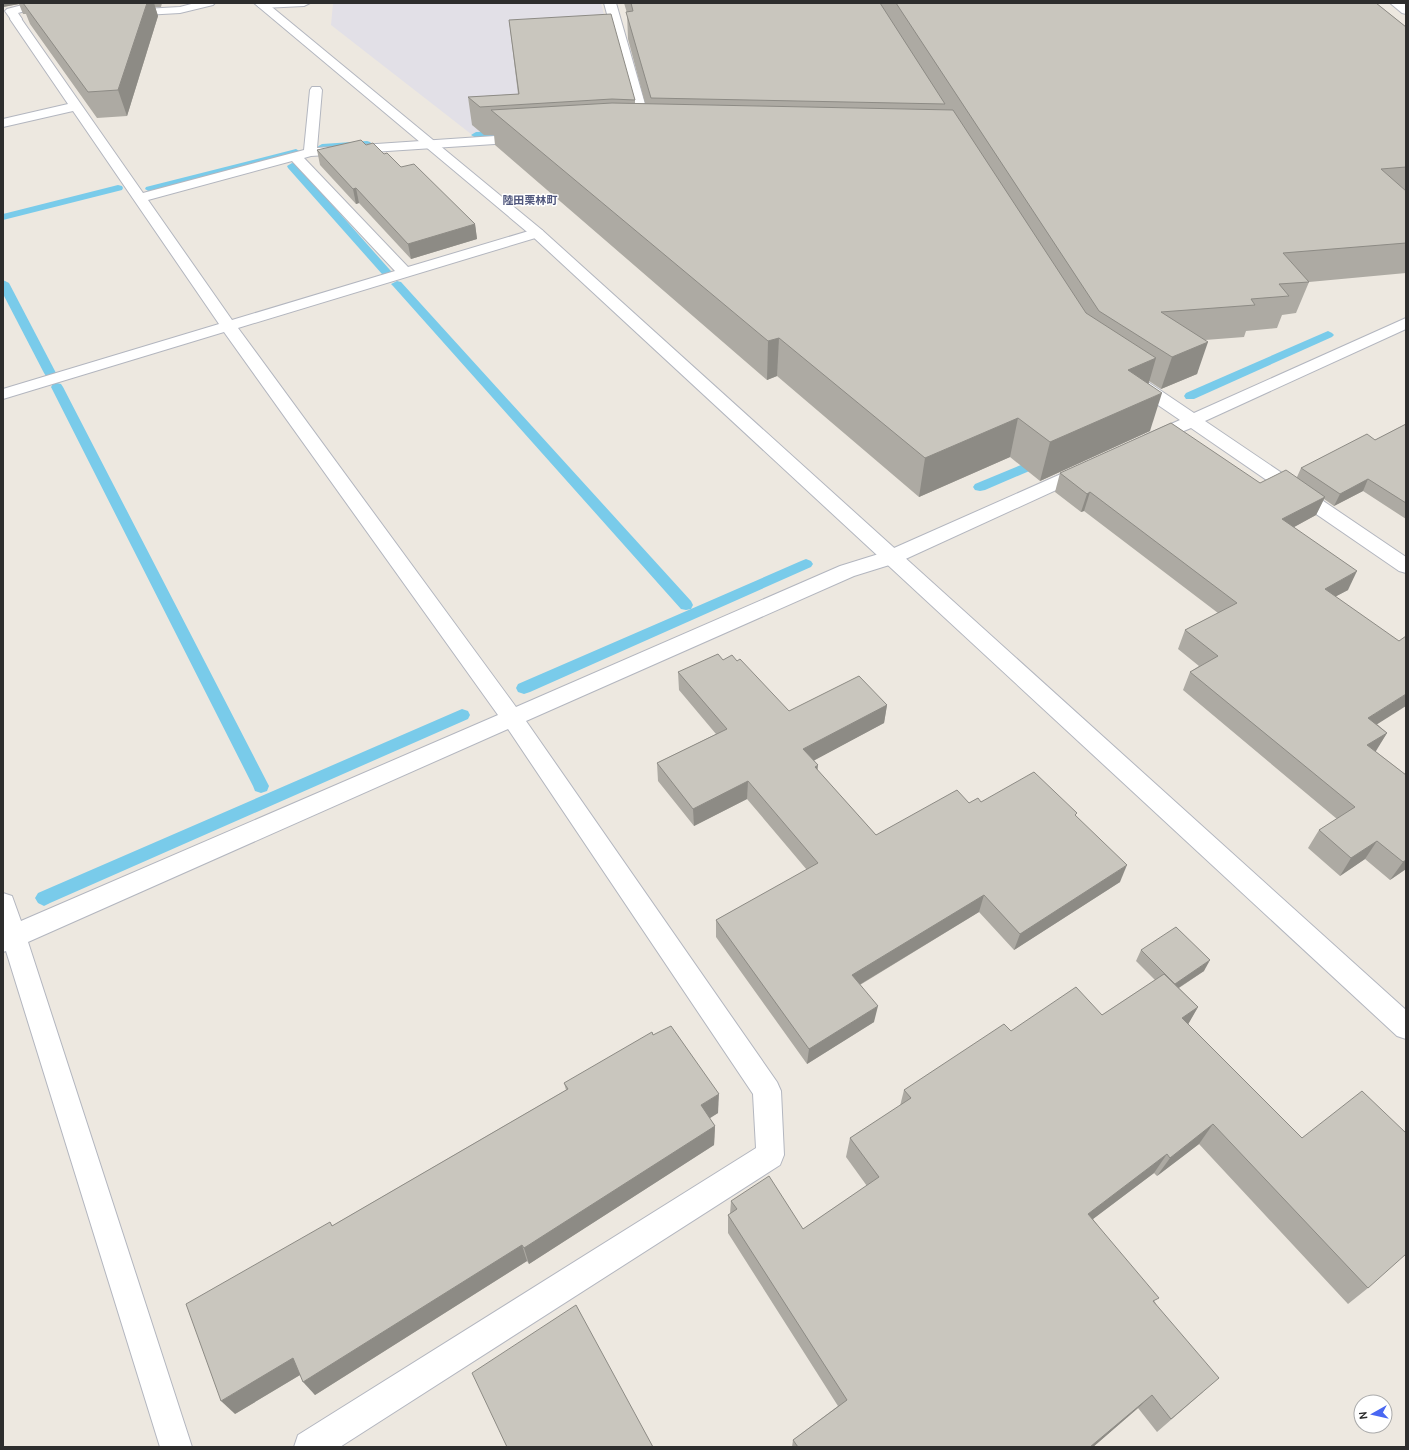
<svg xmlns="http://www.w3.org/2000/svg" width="1409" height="1450" font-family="Cabin,'Noto Sans JP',sans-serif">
  <rect width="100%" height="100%" fill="#ede8e0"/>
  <!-- industrial -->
  <path fill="#e2e0e7" d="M348,3H601L633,126L471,134L331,25L333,4Z"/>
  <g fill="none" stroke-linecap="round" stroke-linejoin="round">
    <!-- stream -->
    <g fill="#79cbea" fill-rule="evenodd">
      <path d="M505,131L510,134L508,136L476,138L471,135L476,132Z"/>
      <path d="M367,141L370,142L372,144L370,146L322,150L317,147L322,144Z"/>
      <path d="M296,149L301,152L299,154L150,192L145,189L146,187Z"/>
      <path d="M292,163L296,164L390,270L392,272L390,274H382L288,168L287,166Z"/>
      <path d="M118,185L122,186L123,188L122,190L3,220V214Z"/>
      <path d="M3,280L9,283L56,373L54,376H46L44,373L3,294Z"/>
      <path d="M397,281L401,282L691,601L693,605L691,609L801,561L806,559L811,561L813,564L811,567L530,692L524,694L518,692L516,688L518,684L691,609L686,610L681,609L393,286L391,284Z"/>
      <path d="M1328,331L1332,333L1334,335L1332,337L1194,399H1186L1184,396L1186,393Z"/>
      <path d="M57,383L61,384L63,387L269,786L267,791L261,793L255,791L253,786L51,387L53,384Z"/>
      <path d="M1043,456L1048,457L1050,460L1048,463L985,490L980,491L975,490L973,487L975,484Z"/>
      <path d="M462,709L468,711L470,715L468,719L50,903L44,906L38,903L35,898L38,893Z"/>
    </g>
    <!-- lane casing -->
    <g stroke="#b3b6bf" stroke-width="2">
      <path id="lane" d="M30,3H49L47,5L18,13L22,19L20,21H12L5,11L7,9Z"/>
    </g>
    <!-- street casing -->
    <g stroke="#b3b6bf" stroke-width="2">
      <g id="street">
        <path d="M195,3H215L213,5L180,13L126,16L122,15L120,13L122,11L126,10L180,7Z"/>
        <path d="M259,3H310L304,6L263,8L259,7L257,5Z"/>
        <path d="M604,3H616L653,132L651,135H641L639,132Z"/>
        <path d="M1390,3H1403L1406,5V14L1402,13Z"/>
        <path d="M16,16L20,17L143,193L304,150L310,90L312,87H320L322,90L317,148L524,134L529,135L531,138L529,141L524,142L311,156L304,158L408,267L532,230L537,229L542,230L544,233L542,236L238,328L516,707L840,566L885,552L1079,466L1085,464L1091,466L1094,470L1091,474L899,562L854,576L526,721L777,1082L781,1091L784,1155L780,1165L340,1447H294L298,1435L756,1148L753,1094L508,729L28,942L192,1447H160L6,951L3,952V893L12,896L21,921L498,715L224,332L3,399V389L219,324L73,111L3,127V119L68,104L10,19L12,17ZM292,161L395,271L232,320L148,200Z"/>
        <path d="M1406,318V329L1205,421L1406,557V573L1399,571L1191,428L1150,445L1144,444L1141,440L1144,436L1180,420L1130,386L1128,382L1130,378L1136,377L1142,378L1194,413Z"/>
      </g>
    </g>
    <!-- secondary casing -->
    <g stroke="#b3b6bf" stroke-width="2">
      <path id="secondary" d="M254,3H267L542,230L1406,1010V1039L1397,1036L532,236Z"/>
    </g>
    <!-- lane -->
    <use href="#lane" fill="#fff" fill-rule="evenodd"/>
    <!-- street -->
    <use href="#street" fill="#fff" fill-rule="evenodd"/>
    <!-- secondary -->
    <use href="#secondary" fill="#fff" fill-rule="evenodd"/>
  </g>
  <!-- wall -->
  <g fill="#adaaa3">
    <path d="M3,3H162L161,7H155L158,16L127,116L97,118L30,24L26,14H23L19,4L3,7Z"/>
    <path d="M624,3H1376L1406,27V273L1309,282L1296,313L1282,315L1277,328L1246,331L1244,337L1205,340L1197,374L1161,389L1149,381L1148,384L1150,431L1040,481L1010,457L919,497L777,376L767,380L495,145L494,135H484L472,125L468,97L518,94L509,20L635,100V103H645L628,39L627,13Z"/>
    <path d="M366,145L384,154L401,167L475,224L477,239L411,259L359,203L356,204L320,165L317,150Z"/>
    <path d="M1406,424V519L1363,491L1334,506L1324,499L1316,515L1294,527L1348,590L1336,596L1377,724L1387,733L1375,751L1406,775V869L1390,880L1365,859L1340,876L1308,848L1319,830L1337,819L1183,690L1190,672L1199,666L1178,649L1185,630L1218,613L1084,511L1081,512L1055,492L1060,473L1260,483L1297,477L1301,468L1375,440Z"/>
    <path d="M723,660L737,661L789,711L887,705L884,723L814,760L818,771L876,835L969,803L981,802L1076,816L1120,882L1014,950L979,912L860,985L874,1022L807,1064L716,937V920L807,870L747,799L694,826L658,781L657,763L716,734L679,690L678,672Z"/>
    <path d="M1141,950L1204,971L1179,988L1198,1007L1188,1024L1368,1288L1348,1304L1199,1144L1157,1176L1154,1173L1093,1219L1155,1302L1203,1392L1157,1432L1138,1408L1093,1447H792L793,1440L838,1406L728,1233V1215L730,1214L731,1201L803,1229L867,1186L846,1157L850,1138L900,1106L904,1090L1011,1031L1102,1015L1155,980L1136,961Z"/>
    <path d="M564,1083L718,1113L709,1118L715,1126L714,1145L529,1264L527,1261L315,1395L300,1375L235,1414L330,1222L332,1226L566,1090Z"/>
  </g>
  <!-- shaded-wall -->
  <g fill="#8d8b85">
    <path d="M3,3H19V4L3,7Z"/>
    <path d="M147,3H154L158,16L127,116L118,90Z"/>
    <path d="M356,188L359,203L356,204L353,189Z"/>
    <path d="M475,224L477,239L411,259L408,244Z"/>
    <path d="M779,338L777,376L767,380L768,341Z"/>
    <path d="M1208,342L1197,374L1161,389L1172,357Z"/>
    <path d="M1156,358L1145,396L1128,370Z"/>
    <path d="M1162,393L1150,431L1040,481L1050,442Z"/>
    <path d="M1018,418L1010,457L919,497L925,458Z"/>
    <path d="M1368,479L1363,491L1334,506L1340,494Z"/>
    <path d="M1090,492L1084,511L1081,512L1087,494Z"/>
    <path d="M1325,497L1316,515L1274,538L1282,519Z"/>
    <path d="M1357,571L1348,590L1316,607L1325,589Z"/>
    <path d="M1406,694V706L1357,737L1368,718Z"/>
    <path d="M887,705L884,723L802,767L803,749Z"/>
    <path d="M1387,733L1376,751L1356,763L1367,745Z"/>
    <path d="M818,765L816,783L815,767Z"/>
    <path d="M748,781L747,799L694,826L693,809Z"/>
    <path d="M1377,841L1365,859L1340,876L1351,858Z"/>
    <path d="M1406,860V869L1390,880L1403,862Z"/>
    <path d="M1127,865L1120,882L1014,950L1020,934Z"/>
    <path d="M984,895L979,912L849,991L852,975Z"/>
    <path d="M1210,960L1204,971L1169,994L1175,984Z"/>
    <path d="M878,1006L874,1022L807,1064L809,1049Z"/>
    <path d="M1198,1007L1186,1028L1182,1018Z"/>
    <path d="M719,1094L718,1113L701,1124V1105Z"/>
    <path d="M1213,1124L1199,1144L1157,1176L1170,1158Z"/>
    <path d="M715,1126L714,1145L529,1264L524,1248Z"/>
    <path d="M1167,1154L1154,1173L1077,1231L1088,1214Z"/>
    <path d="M522,1245L527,1261L315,1395L303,1382Z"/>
    <path d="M293,1358L305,1372L235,1414L221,1401Z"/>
    <path d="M1152,1395L1138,1408L1093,1447H1090Z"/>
  </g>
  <!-- building -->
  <g fill="#c9c6be" stroke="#8d8b85">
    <path d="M23,3H147L118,90L88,92Z"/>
    <path d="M631,3H880L945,104L651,98L626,12L633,11Z"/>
    <path d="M896,3H1376L1406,27V167L1381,169L1406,191V243L1283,253L1309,282L1279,284L1289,296L1251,299L1255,305L1161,312L1208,342L1172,357L1099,311Z"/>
    <path d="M611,14L635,100L612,99L480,107L468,97L519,94L509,20Z"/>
    <path d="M612,103L953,110L1086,313L1156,358L1128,370L1162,393L1050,442L1018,418L925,458L779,338L768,341L491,110Z"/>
    <path d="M361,140L366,145L373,143L384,154L387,153L401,167L414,164L475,224L408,244L356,188L353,189L317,150Z"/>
    <path d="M1171,423L1260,483L1286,470L1325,497L1282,519L1357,571L1325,589L1399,641L1406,636V694L1368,718L1387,733L1367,745L1406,775V860L1403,862L1377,841L1351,858L1319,830L1355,807L1190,672L1218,656L1185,630L1237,603L1090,492L1087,494L1060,473Z"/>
    <path d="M1406,424V503L1368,479L1340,494L1301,468L1367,434L1375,440Z"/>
    <path d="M718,654L723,660L732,655L737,661L740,659L789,711L859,676L887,705L803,749L818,765L815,767L876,835L957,790L969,803L978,798L981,802L1034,772L1077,813L1075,815L1127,865L1020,934L984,895L852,975L878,1006L809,1049L716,920L818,863L748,781L693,809L657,763L727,729L678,672Z"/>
    <path d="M1176,927L1210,960L1175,984L1141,950Z"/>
    <path d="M1164,974L1198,1007L1182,1018L1302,1138L1362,1091L1406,1133V1254L1368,1288L1213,1124L1170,1158L1167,1154L1088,1214L1159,1298L1153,1301L1219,1378L1171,1419L1152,1395L1090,1447H798L793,1440L847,1400L728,1215L737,1209L731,1201L769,1176L803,1229L879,1177L850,1138L911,1098L904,1090L1004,1024L1011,1031L1076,987L1102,1015Z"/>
    <path d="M671,1026L719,1094L701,1105L715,1126L524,1248L522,1245L303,1382L293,1358L221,1401L186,1304L330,1222L332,1226L568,1089L564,1083L652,1032L653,1035Z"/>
    <path d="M576,1305L653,1447H507L472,1373Z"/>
  </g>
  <g text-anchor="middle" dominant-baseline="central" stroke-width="3" stroke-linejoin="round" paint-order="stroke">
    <!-- far-quarter labels -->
    <g font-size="11" font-weight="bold" fill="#4f567c" stroke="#fff">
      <text x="530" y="200">陸田栗林町</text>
    </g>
  </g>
  <!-- border -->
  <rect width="1409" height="1450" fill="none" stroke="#2d2d2d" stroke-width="8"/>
  <!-- north arrow -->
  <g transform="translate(1373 1414) rotate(262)"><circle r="19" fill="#ffffff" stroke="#ababab"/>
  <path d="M0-3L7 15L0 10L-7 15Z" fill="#4967f2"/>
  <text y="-6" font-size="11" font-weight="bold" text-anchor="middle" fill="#2d2d2d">N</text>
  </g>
</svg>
